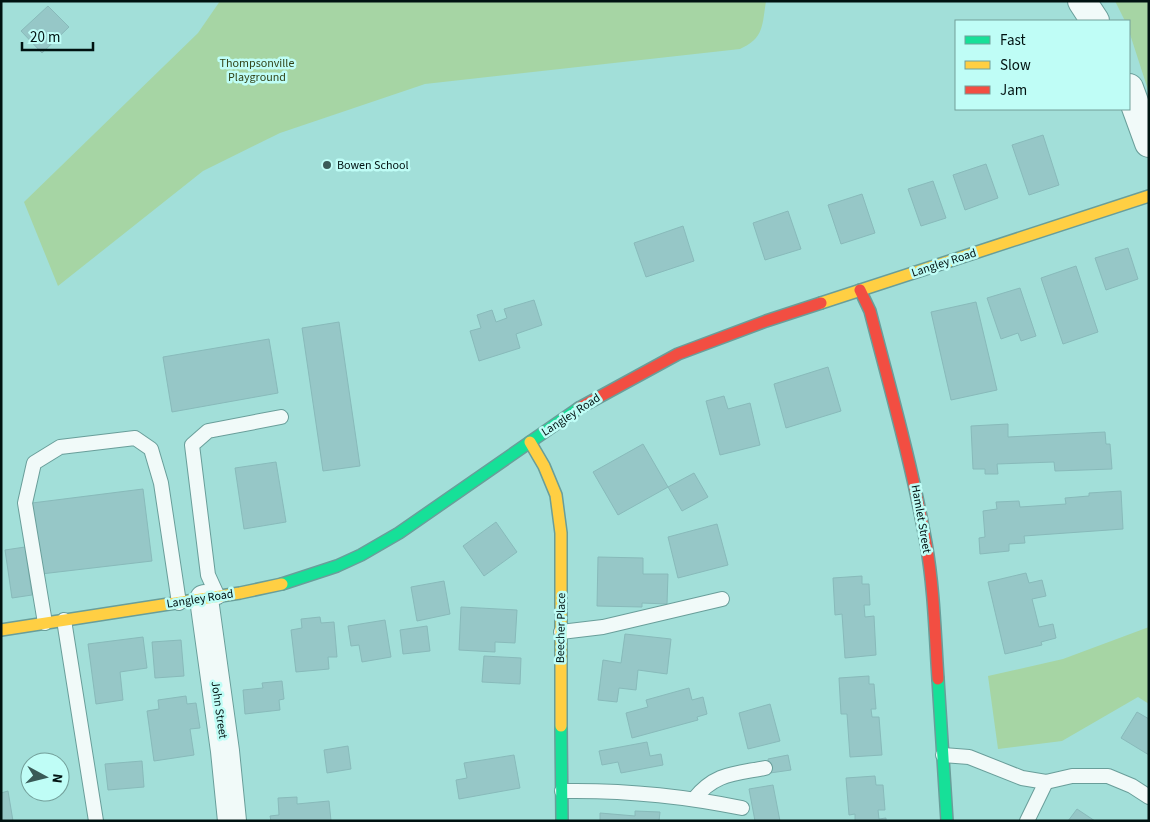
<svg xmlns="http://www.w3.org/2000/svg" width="1150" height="822" font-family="'Source Sans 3',sans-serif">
  <rect width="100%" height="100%" fill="#a2dfd9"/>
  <!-- green -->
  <g fill="#a6d5a4">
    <path d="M220,1H766C762,26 764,38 740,49L425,84L280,133L203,171L58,286L24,202L198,33Z"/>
    <path d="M1115,1H1149V93L1129,31V21H1125Z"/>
    <path d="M1149,627V704L1138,697L1062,741L998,749L988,676L1063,659Z"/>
  </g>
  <!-- building -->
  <g fill="#96c7c7" stroke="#88baba">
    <path d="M48,6L69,27L42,53L21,31Z"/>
    <path d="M1043,135L1059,185L1029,195L1012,145Z"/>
    <path d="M986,164L998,198L965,210L953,175Z"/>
    <path d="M933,181L946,218L921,226L908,189Z"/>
    <path d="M862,194L875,233L841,244L828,205Z"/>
    <path d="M788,211L801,249L765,260L753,223Z"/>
    <path d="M683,226L694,261L646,277L634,243Z"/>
    <path d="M1128,248L1138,279L1106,290L1095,258Z"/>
    <path d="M1076,266L1098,332L1063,344L1041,278Z"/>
    <path d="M1020,288L1036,336L1021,341L1018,333L1001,339L987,298Z"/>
    <path d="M534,300L542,325L516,334L520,348L479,361L470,331L481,328L477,315L492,310L496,322L507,318L504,309Z"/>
    <path d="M976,302L997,390L951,400L931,312Z"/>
    <path d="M339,322L360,466L323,471L302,328Z"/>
    <path d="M269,339L278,393L172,412L163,357Z"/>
    <path d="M828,367L841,411L786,428L774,384Z"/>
    <path d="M724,396L728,409L750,403L760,445L720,455L706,401Z"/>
    <path d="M1008,424V437L1105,432L1106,444H1110L1112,469L1055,471L1054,462L997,464L998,474H985V469H973L971,426Z"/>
    <path d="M643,444L668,487L618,515L593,472Z"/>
    <path d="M276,462L286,522L244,529L235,468Z"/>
    <path d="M694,473L708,497L682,511L668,487Z"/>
    <path d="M143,489L152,561L41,574L32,503Z"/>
    <path d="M1121,491L1123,529L1024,536L1025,543L1009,544V551L980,554L979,538L985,537L983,511L997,509L996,502L1019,501L1020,507L1066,504L1065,498L1089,496V493Z"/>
    <path d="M496,522L517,552L484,576L463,546Z"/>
    <path d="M717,524L728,565L678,578L668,537Z"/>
    <path d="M25,547L32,595L12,598L5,550Z"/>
    <path d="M598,557L643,558V574H668L667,604L642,603V607L597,606Z"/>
    <path d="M1026,573L1029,583L1042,580L1046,596L1032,599L1039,627L1053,624L1056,638L1041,642L1042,645L1005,654L988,582Z"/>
    <path d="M862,576V584H869L870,605H864L865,617L874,616L876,655L845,658L842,614L835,615L833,578Z"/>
    <path d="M444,581L450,614L417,621L411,587Z"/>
    <path d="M461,607L517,610L515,643L495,642V652L459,650Z"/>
    <path d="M320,617L321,623L334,622L337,657H328L329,669L296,672L291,630L302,628L301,619Z"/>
    <path d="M385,620L391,657L362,662L359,645L351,646L348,626Z"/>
    <path d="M427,626L430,651L403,654L400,630Z"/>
    <path d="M625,634L671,639L667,674L638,670L636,690L619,688L617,702L598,700L603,660L621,663Z"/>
    <path d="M143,637L147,668L120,672L123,700L96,704L88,644Z"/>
    <path d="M181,640L184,676L155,678L152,642Z"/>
    <path d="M484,656L521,658L520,684L482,682Z"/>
    <path d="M869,676V684H874L876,709H871L872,717H879L882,755L850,757L847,714H841L839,678Z"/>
    <path d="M282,681L284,699L279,700L280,710L245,714L243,690L263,688L262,683Z"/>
    <path d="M689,688L692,700L703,697L707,714L697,717L698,720L632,738L626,713L648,707L646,700Z"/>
    <path d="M186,696L187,704L196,703L200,728L190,729L194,755L154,761L147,711L159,709L158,700Z"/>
    <path d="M770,704L780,741L748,749L739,713Z"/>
    <path d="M1137,712L1149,719V755L1121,738Z"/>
    <path d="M647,742L650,756L661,754L663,765L621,773L618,762L602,765L599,751Z"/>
    <path d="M348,746L351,769L327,773L324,750Z"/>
    <path d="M514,755L520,788L459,799L456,780L467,778L464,763Z"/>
    <path d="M788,755L791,770L770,773L768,759Z"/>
    <path d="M142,761L144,787L108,790L105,764Z"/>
    <path d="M875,776L876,785H883L885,810H878L879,819L886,818V821H855V814L849,815L846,778Z"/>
    <path d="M773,785L780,821H755L749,789Z"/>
    <path d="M8,791L13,821H1V793Z"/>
    <path d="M297,797V804L329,801L331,821H271L270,816L279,815L278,798Z"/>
    <path d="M1077,809L1095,821H1068Z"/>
    <path d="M635,811L660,812L659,821H600V813L635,816Z"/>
  </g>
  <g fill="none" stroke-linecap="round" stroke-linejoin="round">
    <!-- lane casing -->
    <g stroke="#699e9a" stroke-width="16">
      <g id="lane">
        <path d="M218,597L208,575L192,445L208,431L281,417"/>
        <path d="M64,620L96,821"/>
        <path d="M45,623L25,503L34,463L60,447L135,438L151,449L161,483L179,603"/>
        <path d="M561,632L603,627L722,599"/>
        <path d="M943,755L969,757L1022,778L1046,782L1072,776H1108L1132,786L1149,797"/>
        <path d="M562,791C621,790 684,796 742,808"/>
        <path d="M694,799C715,773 734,774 765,768"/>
        <path d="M1027,821L1046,782"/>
      </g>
    </g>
    <!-- street casing -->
    <g stroke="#699e9a" stroke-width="30">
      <g id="street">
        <path d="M1082,1L1095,21"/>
        <path d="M1129,88L1149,143"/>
        <path d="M204,599L225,751L232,821"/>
      </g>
    </g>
    <!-- fast casing -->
    <g stroke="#699e9a" stroke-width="14">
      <g id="fast">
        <path d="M282,584L337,566L361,555L399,533L579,408"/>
        <path d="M938,679L947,821"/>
        <path d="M561,726L562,821"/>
      </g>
    </g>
    <!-- slow casing -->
    <g stroke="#699e9a" stroke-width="14">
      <g id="slow">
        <path d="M821,303L1149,196"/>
        <path d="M530,442L544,466L556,495L561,533V726"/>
        <path d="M1,630L240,593L282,584"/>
      </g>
    </g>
    <!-- jam casing -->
    <g stroke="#699e9a" stroke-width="14">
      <g id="jam">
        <path d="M860,290L870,311C890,388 912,465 926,543C934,588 935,634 938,679"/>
        <path d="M579,408L678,354L766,321L821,303"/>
      </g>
    </g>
    <!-- lane -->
    <use href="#lane" stroke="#f1faf9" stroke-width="14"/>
    <!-- street -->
    <use href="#street" stroke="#f1faf9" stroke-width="28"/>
    <!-- fast -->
    <use href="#fast" stroke="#16e098" stroke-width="11"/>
    <!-- slow -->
    <use href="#slow" stroke="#ffcf43" stroke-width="11"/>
    <!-- jam -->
    <use href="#jam" stroke="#f24e42" stroke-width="11"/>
  </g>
  <!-- markers -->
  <circle fill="#395a57" stroke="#bffdf6" stroke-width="2" cx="327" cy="165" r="5"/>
  <g text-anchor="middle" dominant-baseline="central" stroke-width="5" stroke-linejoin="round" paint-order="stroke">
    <!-- park labels -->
    <g font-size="12" fill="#314318" stroke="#bffdf6">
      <text x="257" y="63">Thompsonville<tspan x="257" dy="14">Playground</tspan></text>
    </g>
    <!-- poi labels -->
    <g font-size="12" fill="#001211" stroke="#bffdf6" text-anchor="start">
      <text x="337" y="165">Bowen School</text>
    </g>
    <!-- street labels -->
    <g font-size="12" fill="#001211" stroke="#bffdf6">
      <text transform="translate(944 263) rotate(-18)">Langley Road</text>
      <text transform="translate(571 415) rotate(-33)">Langley Road</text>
      <text transform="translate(921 519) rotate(80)">Hamlet Street</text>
      <text transform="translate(200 599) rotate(-9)">Langley Road</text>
      <text transform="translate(561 628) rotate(-89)">Beecher Place</text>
      <text transform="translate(219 710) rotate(82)">John Street</text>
    </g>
  </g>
  <!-- border -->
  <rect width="1150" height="822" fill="none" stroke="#001211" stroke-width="5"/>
  <!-- legend -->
  <rect x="955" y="20" width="175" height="90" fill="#bffdf6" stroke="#739f9a"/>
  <rect x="965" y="36" width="25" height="8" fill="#16e098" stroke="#739f9a"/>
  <text x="1000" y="45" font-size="15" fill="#001211">Fast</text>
  <rect x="965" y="61" width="25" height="8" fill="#ffcf43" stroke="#739f9a"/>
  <text x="1000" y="70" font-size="15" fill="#001211">Slow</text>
  <rect x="965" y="86" width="25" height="8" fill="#f24e42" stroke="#739f9a"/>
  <text x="1000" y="95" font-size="15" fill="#001211">Jam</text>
  <!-- north arrow -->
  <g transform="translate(45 777) rotate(97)"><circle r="24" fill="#bffdf6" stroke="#739f9a"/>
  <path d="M0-4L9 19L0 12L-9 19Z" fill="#395a57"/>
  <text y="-8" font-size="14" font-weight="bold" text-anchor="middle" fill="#001211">N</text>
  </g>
  <!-- scale -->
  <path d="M22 42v8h71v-8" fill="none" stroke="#001211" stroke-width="2.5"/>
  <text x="30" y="42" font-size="15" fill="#001211" stroke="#bffdf6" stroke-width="4" paint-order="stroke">20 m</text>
</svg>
